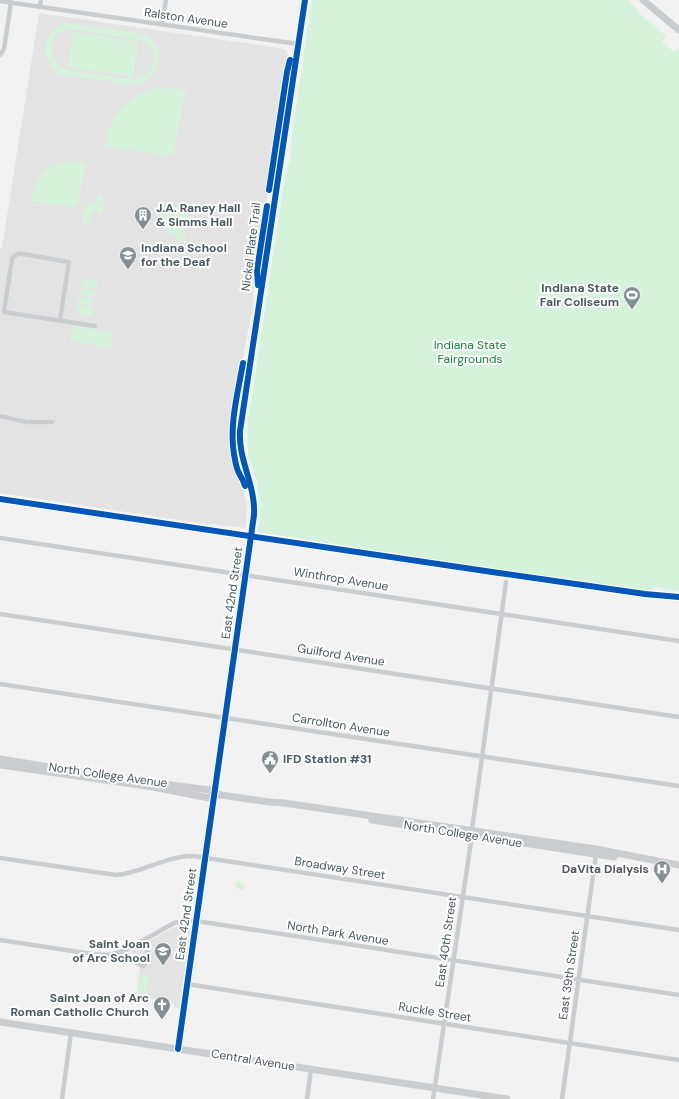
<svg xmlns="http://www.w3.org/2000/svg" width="679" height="1099" font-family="'DM Sans',sans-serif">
  <rect width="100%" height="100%" fill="#f2f2f2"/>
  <!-- education -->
  <g fill="#e4e3e4">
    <path d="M39,13L285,49L288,55L253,292V305L236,393L230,436L247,505L246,528L214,524L213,525L0,493V248H2Z"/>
    <path d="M187,924L191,925L179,1008L174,1007V1005L172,1004V1001H169L168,998L166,997L152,999L136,996L141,962L132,953V950L171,929L180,925Z"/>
  </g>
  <!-- green -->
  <g fill="#d5f2db" fill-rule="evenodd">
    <path d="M312,0H628L633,5L640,14L666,36L662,42L674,52L679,49V591L655,587L648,593L258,532L260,515L259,498L257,482L248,454L247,429L285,176L291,156L292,133Z"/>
    <path d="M65,24H74L139,33C149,37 157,43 159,54C161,67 152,81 139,84C129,86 118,83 108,81C91,79 74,76 57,74V71C39,58 43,31 65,24ZM70,29L141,40C149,44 154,51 154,60C153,69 147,76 139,78C128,81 82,72 67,70C45,62 46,33 70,29Z"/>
    <path d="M73,32L138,42L133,77L68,67Z"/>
    <path d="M168,87L185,90L174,152L169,156L104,146L113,119L123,106L141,94L153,89Z"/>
    <path d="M71,161L86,163L77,205L74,207L31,201C36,177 46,165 71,161Z"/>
    <path d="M97,197H102L103,201V212L98,213L93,211L91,213L90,222L85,225L82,221L83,212L86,210L85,205L94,206Z"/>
    <path d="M159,206L169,211C177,203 187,207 190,217L187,226L183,228L186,242C179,241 178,238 173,234C171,232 168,231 165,229C158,223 156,215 159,206Z"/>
    <path d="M82,279L97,281L96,288L81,286Z"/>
    <path d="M81,288L96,290L95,297L80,295Z"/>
    <path d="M79,297L94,299L93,306L78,304Z"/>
    <path d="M78,306L93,308L92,316L77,313Z"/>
    <path d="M73,326L113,332L110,348L71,341Z"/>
    <path d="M238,881L244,884L245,888L243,890L236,888L235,885Z"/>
    <path d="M139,974L149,975L146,994L137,993Z"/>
  </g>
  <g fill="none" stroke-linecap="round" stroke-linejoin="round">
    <!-- minor -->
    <g stroke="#c9cdce" stroke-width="4.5">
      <path d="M0,1L298,44"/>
      <path d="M40,7L41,0"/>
      <path d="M162,24L166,0"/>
      <path d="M0,55L4,49L11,2"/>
      <path d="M60,320L69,262L23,254C18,253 14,255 12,259L4,312L95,326"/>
      <path d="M0,416L26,422H52"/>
      <path d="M0,538L679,641"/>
      <path d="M0,614L679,717"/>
      <path d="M0,684L679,786"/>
      <path d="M472,830L506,582"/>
      <path d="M0,858L116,875C142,873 165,856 193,856L679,930"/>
      <path d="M0,940L92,954L110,955L128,949L174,923L190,920L679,995"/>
      <path d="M118,953L143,966L144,965C147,957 149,946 147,938"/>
      <path d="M187,984L679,1060"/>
      <path d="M178,1049L214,794"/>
      <path d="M62,1099L71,1033"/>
      <path d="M307,1099L311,1069"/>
      <path d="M433,1099L472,835"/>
      <path d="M562,1099L596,854"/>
    </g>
    <!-- tertiary -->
    <path stroke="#c9cdce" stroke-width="6" d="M214,794L254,511C254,483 238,459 240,431L305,0"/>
    <!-- secondary -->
    <g stroke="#cacdd0" stroke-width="7">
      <path d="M0,759L81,772"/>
      <path d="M0,765L153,787L209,798L214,794L269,802L284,803L596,849L679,865"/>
      <path d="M147,782L210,790L214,794"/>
      <path d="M372,820L614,857"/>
      <path d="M0,1022L507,1099"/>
    </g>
    <!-- primary -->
    <path stroke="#c7cccd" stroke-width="7" d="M643,0L679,30"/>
    <!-- cycleway casing -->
    <g stroke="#fff" stroke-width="8">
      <g id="cycleway">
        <path d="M269,190L287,72L290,60"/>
        <path d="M258,285L257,270L267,206"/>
        <path d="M243,363C238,392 229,425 234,454C235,460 236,469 240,475C242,479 244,481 245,486"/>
        <path d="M0,499L499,573L645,594L679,597"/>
        <path d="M178,1049L254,515C256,486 238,460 240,431L305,0"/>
      </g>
    </g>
    <!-- cycleway -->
    <use href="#cycleway" stroke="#0057b8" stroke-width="6"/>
  </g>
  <!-- icons -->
  <defs>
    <g id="building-pin" transform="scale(0.9)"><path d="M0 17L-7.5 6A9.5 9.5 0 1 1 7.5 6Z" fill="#848f93" stroke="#fff"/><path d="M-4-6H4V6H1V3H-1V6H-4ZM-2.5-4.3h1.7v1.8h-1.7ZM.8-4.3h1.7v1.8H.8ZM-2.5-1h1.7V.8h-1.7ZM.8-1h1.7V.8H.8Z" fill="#fff"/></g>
    <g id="school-pin" transform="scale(0.9)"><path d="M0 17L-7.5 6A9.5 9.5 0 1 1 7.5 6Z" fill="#848f93" stroke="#fff"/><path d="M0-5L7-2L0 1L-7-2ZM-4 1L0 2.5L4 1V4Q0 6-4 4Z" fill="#fff"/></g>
    <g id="stadium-pin" transform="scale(0.9)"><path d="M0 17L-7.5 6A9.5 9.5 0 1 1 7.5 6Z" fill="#848f93" stroke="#fff"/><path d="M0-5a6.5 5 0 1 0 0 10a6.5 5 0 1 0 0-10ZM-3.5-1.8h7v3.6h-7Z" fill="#fff"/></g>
    <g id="civic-pin" transform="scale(0.9)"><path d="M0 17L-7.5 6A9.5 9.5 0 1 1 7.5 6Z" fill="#848f93" stroke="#fff"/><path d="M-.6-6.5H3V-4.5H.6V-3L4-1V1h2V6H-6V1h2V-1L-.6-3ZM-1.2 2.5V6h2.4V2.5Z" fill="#fff"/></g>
    <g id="hospital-pin" transform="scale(0.9)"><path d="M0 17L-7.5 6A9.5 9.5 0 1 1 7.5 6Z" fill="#848f93" stroke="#fff"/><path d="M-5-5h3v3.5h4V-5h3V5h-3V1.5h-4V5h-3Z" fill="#fff"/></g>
    <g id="church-pin" transform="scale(0.9)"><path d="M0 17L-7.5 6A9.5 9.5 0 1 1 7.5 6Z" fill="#848f93" stroke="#fff"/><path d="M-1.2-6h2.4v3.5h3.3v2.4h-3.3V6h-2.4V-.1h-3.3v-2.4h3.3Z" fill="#fff"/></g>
  </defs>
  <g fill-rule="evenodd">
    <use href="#building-pin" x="143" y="215"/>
    <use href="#school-pin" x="128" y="255"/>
    <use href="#stadium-pin" x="632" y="295"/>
    <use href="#civic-pin" x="270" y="759"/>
    <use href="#hospital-pin" x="662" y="869"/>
    <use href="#school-pin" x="163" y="951"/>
    <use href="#church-pin" x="162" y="1005"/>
  </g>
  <g text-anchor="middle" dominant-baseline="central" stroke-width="4" stroke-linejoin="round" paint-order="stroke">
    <!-- street labels -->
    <g font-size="12" fill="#485960" stroke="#fff">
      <text transform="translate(186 18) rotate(8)">Ralston Avenue</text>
      <text transform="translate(251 247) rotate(-83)">Nickel Plate Trail</text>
      <text transform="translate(341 579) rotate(9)">Winthrop Avenue</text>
      <text transform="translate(232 593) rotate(-82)">East 42nd Street</text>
      <text transform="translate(341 655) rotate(9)">Guilford Avenue</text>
      <text transform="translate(341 725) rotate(9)">Carrollton Avenue</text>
      <text transform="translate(108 775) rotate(8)">North College Avenue</text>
      <text transform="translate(463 834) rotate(9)">North College Avenue</text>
      <text transform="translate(340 868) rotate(9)">Broadway Street</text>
      <text transform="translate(186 914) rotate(-82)">East 42nd Street</text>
      <text transform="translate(338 933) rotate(9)">North Park Avenue</text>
      <text transform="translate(446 942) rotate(-82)">East 40th Street</text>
      <text transform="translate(569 975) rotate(-82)">East 39th Street</text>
      <text transform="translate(435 1012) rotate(9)">Ruckle Street</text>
      <text transform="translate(253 1060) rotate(9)">Central Avenue</text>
    </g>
    <!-- poi labels -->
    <g font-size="12" font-weight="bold" fill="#485960" stroke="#fff" text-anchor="end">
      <text x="156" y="208" text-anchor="start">J.A. Raney Hall<tspan x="156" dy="14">&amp; Simms Hall</tspan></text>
      <text x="141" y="248" text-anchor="start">Indiana School<tspan x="141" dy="14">for the Deaf</tspan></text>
      <text x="619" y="288">Indiana State<tspan x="619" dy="14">Fair Coliseum</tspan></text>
      <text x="283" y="759" text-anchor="start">IFD Station #31</text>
      <text x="649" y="869">DaVita Dialysis</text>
      <text x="150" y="944">Saint Joan<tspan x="150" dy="14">of Arc School</tspan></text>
      <text x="149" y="998">Saint Joan of Arc<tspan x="149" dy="14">Roman Catholic Church</tspan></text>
    </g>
    <!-- park labels -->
    <g font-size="12" fill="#128735" stroke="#fff">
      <text x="470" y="345">Indiana State<tspan x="470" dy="14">Fairgrounds</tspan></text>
    </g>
  </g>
</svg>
